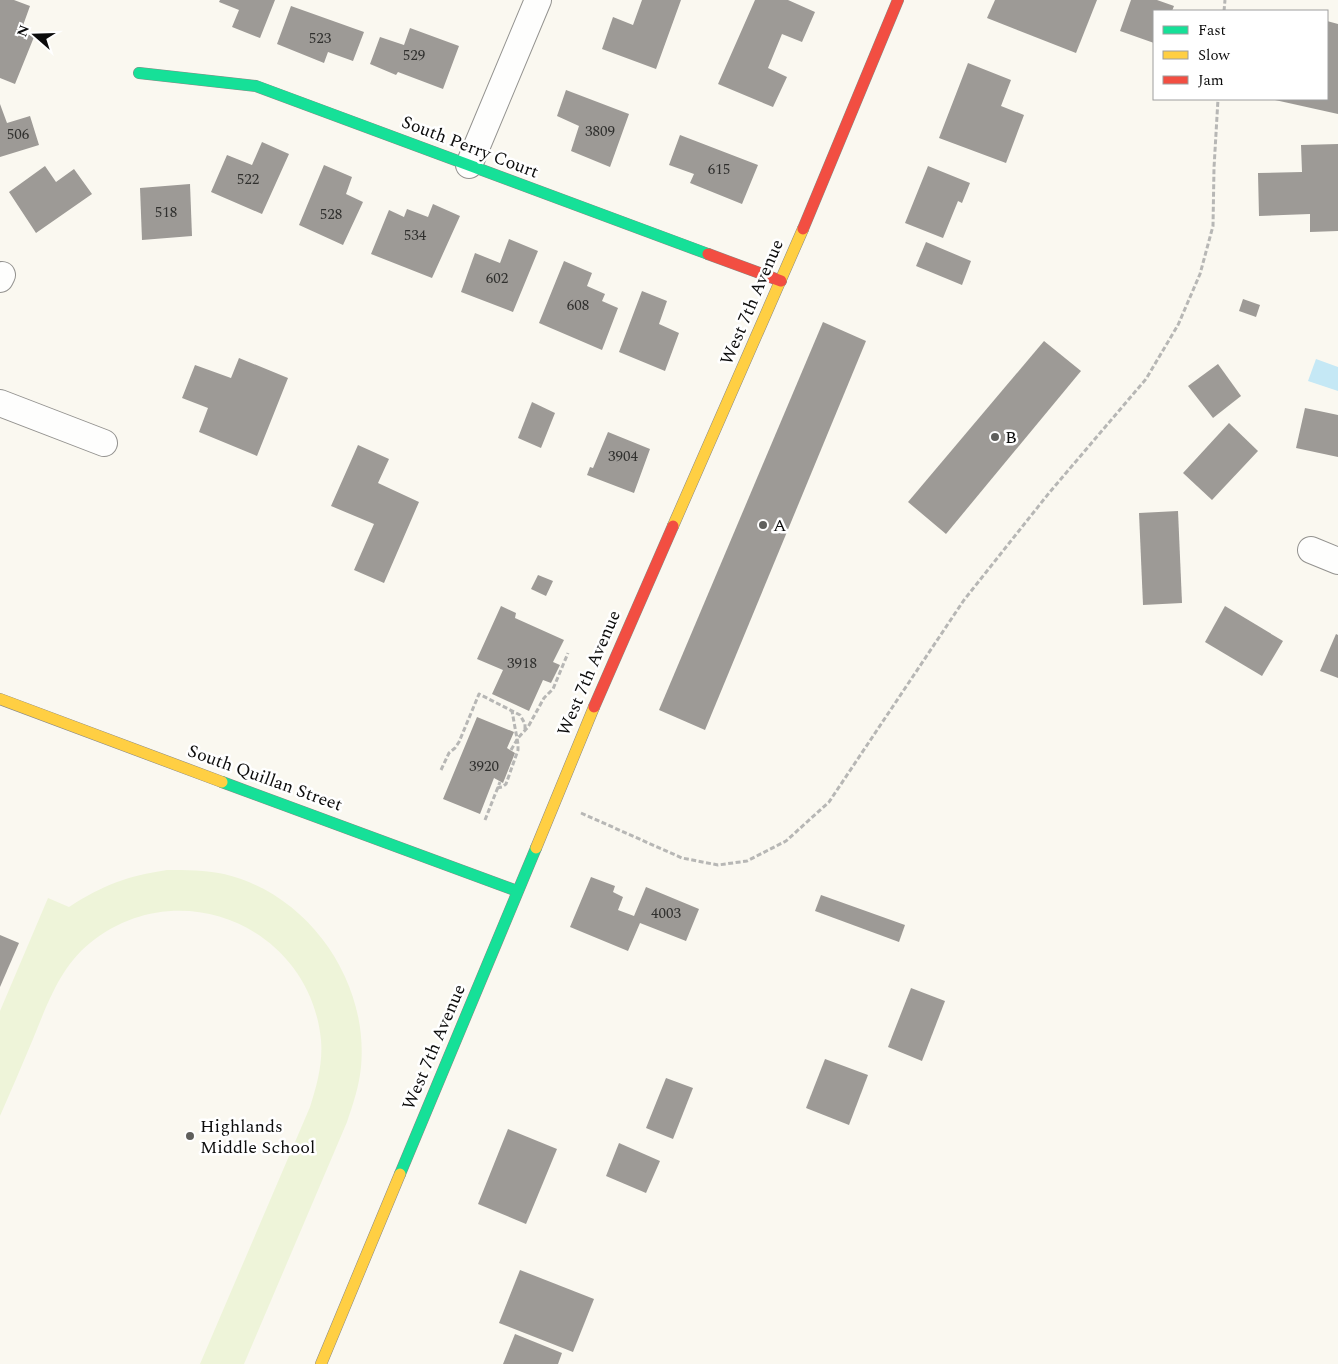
<svg xmlns="http://www.w3.org/2000/svg" width="1338" height="1364" font-family="Spectral,serif">
  <rect width="100%" height="100%" fill="#faf8f0"/>
  <!-- pitch -->
  <path fill="#eef4d9" d="M167,870C186,870 205,870 224,874C309,894 369,981 361,1067C359,1087 353,1104 347,1122L244,1364H200L310,1107C317,1085 323,1063 321,1040C310,927 179,871 90,943C60,967 47,1005 33,1039C22,1065 11,1091 0,1116V1011L48,898L69,907C103,885 127,876 167,870Z"/>
  <!-- water -->
  <path fill="#c5e8f5" d="M1316,359L1338,367V391L1308,381Z"/>
  <!-- building -->
  <g fill="#9d9a96">
    <path d="M0,0H14L30,6L21,31L34,37L15,84L0,78Z"/>
    <path d="M220,0H275L260,38L232,27L239,10L219,2Z"/>
    <path d="M642,0H681L656,69L602,49L613,17L633,25Z"/>
    <path d="M755,0H788L815,12L802,42L782,34L768,68L787,77L773,107L718,84Z"/>
    <path d="M995,0H1097L1076,53L987,18Z"/>
    <path d="M1131,0H1157L1174,6L1172,11H1154V43L1120,31Z"/>
    <path d="M291,6L364,32L353,61L328,52L324,63L277,44Z"/>
    <path d="M1327,21L1338,24V114L1275,100L1327,99Z"/>
    <path d="M410,28L459,46L443,89L398,72L396,75L370,64L380,37L404,45Z"/>
    <path d="M968,63L1011,80L1001,106L1024,115L1006,163L939,138Z"/>
    <path d="M566,90L629,114L610,167L571,151L579,126L557,116Z"/>
    <path d="M0,104L7,123L30,116L39,145L0,157Z"/>
    <path d="M680,135L758,165L742,204L690,183L694,174L669,165Z"/>
    <path d="M262,142L289,154L262,214L211,192L227,155L252,165Z"/>
    <path d="M1338,144V231L1310,232V214L1259,216L1258,173L1302,172L1301,145Z"/>
    <path d="M324,165L352,177L346,194L363,202L343,245L299,225Z"/>
    <path d="M45,166L56,182L74,169L92,194L36,233L9,192Z"/>
    <path d="M928,166L970,183L962,203L958,201L943,238L905,223Z"/>
    <path d="M190,184L192,236L142,240L140,188Z"/>
    <path d="M433,204L460,216L432,278L371,254L389,210L404,217L407,209L428,217Z"/>
    <path d="M509,239L538,251L513,312L461,292L475,253L500,263Z"/>
    <path d="M926,242L971,261L962,285L916,266Z"/>
    <path d="M564,261L592,273L587,286L605,294L602,301L618,308L602,350L539,323Z"/>
    <path d="M642,291L667,301L659,324L679,333L665,371L619,352Z"/>
    <path d="M1243,299L1260,305L1256,317L1239,311Z"/>
    <path d="M823,322L866,341L705,730L659,710Z"/>
    <path d="M1044,341L1081,371L946,534L908,502Z"/>
    <path d="M239,358L288,378L257,456L199,432L208,408L182,398L195,365L231,378Z"/>
    <path d="M1218,364L1241,396L1213,418L1188,386Z"/>
    <path d="M532,402L555,413L541,448L518,438Z"/>
    <path d="M1305,408L1338,415V457L1296,448Z"/>
    <path d="M1229,423L1258,451L1212,500L1183,473Z"/>
    <path d="M608,432L650,449L634,493L587,475L590,467L593,468Z"/>
    <path d="M358,445L389,459L378,483L419,502L384,583L354,570L374,524L331,506Z"/>
    <path d="M1178,511L1182,603L1143,605L1139,513Z"/>
    <path d="M538,575L553,581L546,596L531,589Z"/>
    <path d="M501,606L516,613L515,618L564,640L553,662L560,665L551,683L543,680L529,711L492,694L503,670L477,659Z"/>
    <path d="M1225,606L1283,641L1262,676L1205,642Z"/>
    <path d="M1336,634L1338,635V678L1320,671Z"/>
    <path d="M477,717L514,732L507,748L515,753L503,783L494,778L480,814L443,799Z"/>
    <path d="M591,877L615,886L613,892L623,897L618,910L634,916L646,887L699,909L686,941L640,923L628,951L570,927Z"/>
    <path d="M821,895L905,925L899,942L815,911Z"/>
    <path d="M0,935L19,943L0,987Z"/>
    <path d="M911,988L945,1001L922,1061L888,1047Z"/>
    <path d="M825,1059L868,1075L849,1125L806,1108Z"/>
    <path d="M666,1078L693,1088L673,1139L646,1128Z"/>
    <path d="M508,1129L557,1149L526,1224L478,1204Z"/>
    <path d="M619,1143L660,1161L646,1193L606,1176Z"/>
    <path d="M520,1270L594,1299L573,1352L499,1323Z"/>
    <path d="M515,1334L562,1353L558,1364H503Z"/>
  </g>
  <g fill="none" stroke-linecap="round" stroke-linejoin="round">
    <!-- street casing -->
    <g stroke="#93928f" stroke-width="28">
      <g id="street">
        <path d="M469,165L538,0"/>
        <path d="M0,279L2,275"/>
        <path d="M0,403L104,443"/>
        <path d="M1311,550L1338,561"/>
      </g>
    </g>
    <!-- fast casing -->
    <g stroke="#8a8985" stroke-width="12">
      <g id="fast">
        <path d="M139,73L256,86L708,254"/>
        <path d="M222,782L517,891"/>
        <path d="M400,1174L536,848"/>
      </g>
    </g>
    <!-- slow casing -->
    <g stroke="#8a8985" stroke-width="12">
      <g id="slow">
        <path d="M673,526L803,229"/>
        <path d="M0,699L222,782"/>
        <path d="M536,848L594,707"/>
        <path d="M321,1364L400,1174"/>
      </g>
    </g>
    <!-- jam casing -->
    <g stroke="#8a8985" stroke-width="12">
      <g id="jam">
        <path d="M803,229L898,0"/>
        <path d="M708,254L781,281"/>
        <path d="M594,707L673,526"/>
      </g>
    </g>
    <!-- path -->
    <g stroke="#b7b7b5" stroke-width="3" stroke-dasharray="5 2.5" stroke-linecap="butt">
      <path d="M1224,11L1225,0"/>
      <path d="M511,750L518,738L528,727L544,698L553,689L568,653"/>
      <path d="M441,770L449,753L455,748L459,742L479,694L520,715L525,724V731"/>
      <path d="M497,788L502,787L506,784L518,750V744L512,711"/>
      <path d="M581,813L682,858L718,865L747,861L786,841L829,802L964,600L1049,493L1146,379L1178,325L1200,274L1213,226L1214,168L1218,99"/>
      <path d="M485,820L500,782"/>
    </g>
    <!-- street -->
    <use href="#street" stroke="#fefefd" stroke-width="26"/>
    <!-- fast -->
    <use href="#fast" stroke="#16e098" stroke-width="11"/>
    <!-- slow -->
    <use href="#slow" stroke="#ffcf43" stroke-width="11"/>
    <!-- jam -->
    <use href="#jam" stroke="#f24e42" stroke-width="11"/>
  </g>
  <!-- markers -->
  <g fill="#5f5f5c" stroke="#fff" stroke-width="2">
    <circle cx="995" cy="437" r="5"/>
    <circle cx="763" cy="525" r="5"/>
    <circle cx="190" cy="1136" r="5"/>
  </g>
  <g text-anchor="middle" dominant-baseline="central" stroke-width="5" stroke-linejoin="round" paint-order="stroke">
    <!-- number labels -->
    <g font-size="15" fill="#30302e">
      <text x="320" y="38">523</text>
      <text x="414" y="55">529</text>
      <text x="600" y="131">3809</text>
      <text x="18" y="134">506</text>
      <text x="719" y="169">615</text>
      <text x="248" y="179">522</text>
      <text x="166" y="212">518</text>
      <text x="331" y="214">528</text>
      <text x="415" y="235">534</text>
      <text x="497" y="278">602</text>
      <text x="578" y="305">608</text>
      <text x="623" y="456">3904</text>
      <text x="522" y="663">3918</text>
      <text x="484" y="766">3920</text>
      <text x="666" y="913">4003</text>
    </g>
    <!-- street labels -->
    <g font-size="18" fill="#0c0c0c" stroke="#fff">
      <text transform="translate(470 147) rotate(21)">South Perry Court</text>
      <text transform="translate(752 302) rotate(-67)">West 7th Avenue</text>
      <text transform="translate(589 673) rotate(-67)">West 7th Avenue</text>
      <text transform="translate(265 778) rotate(20)">South Quillan Street</text>
      <text transform="translate(434 1047) rotate(-67)">West 7th Avenue</text>
    </g>
    <!-- poi labels -->
    <g font-size="18" fill="#0c0c0c" stroke="#fff" text-anchor="start">
      <text x="1005" y="437">B</text>
      <text x="773" y="525">A</text>
      <text x="200" y="1126">Highlands<tspan x="200" dy="21">Middle School</tspan></text>
    </g>
  </g>
  <!-- legend -->
  <rect x="1153" y="10" width="175" height="90" fill="#ffffff" stroke="#9e9e9e"/>
  <rect x="1163" y="26" width="25" height="8" fill="#16e098" stroke="#9e9e9e"/>
  <text x="1198" y="35" font-size="15" fill="#0c0c0c">Fast</text>
  <rect x="1163" y="51" width="25" height="8" fill="#ffcf43" stroke="#9e9e9e"/>
  <text x="1198" y="60" font-size="15" fill="#0c0c0c">Slow</text>
  <rect x="1163" y="76" width="25" height="8" fill="#f24e42" stroke="#9e9e9e"/>
  <text x="1198" y="85" font-size="15" fill="#0c0c0c">Jam</text>
  <!-- north arrow -->
  <g transform="translate(35 35) rotate(290)" stroke="#ffffff" stroke-width="4" paint-order="stroke">
  <path d="M0-4L9 19L0 12L-9 19Z" fill="#0c0c0c"/>
  <text y="-8" font-size="14" font-weight="bold" text-anchor="middle" fill="#0c0c0c">N</text>
  </g>
</svg>
